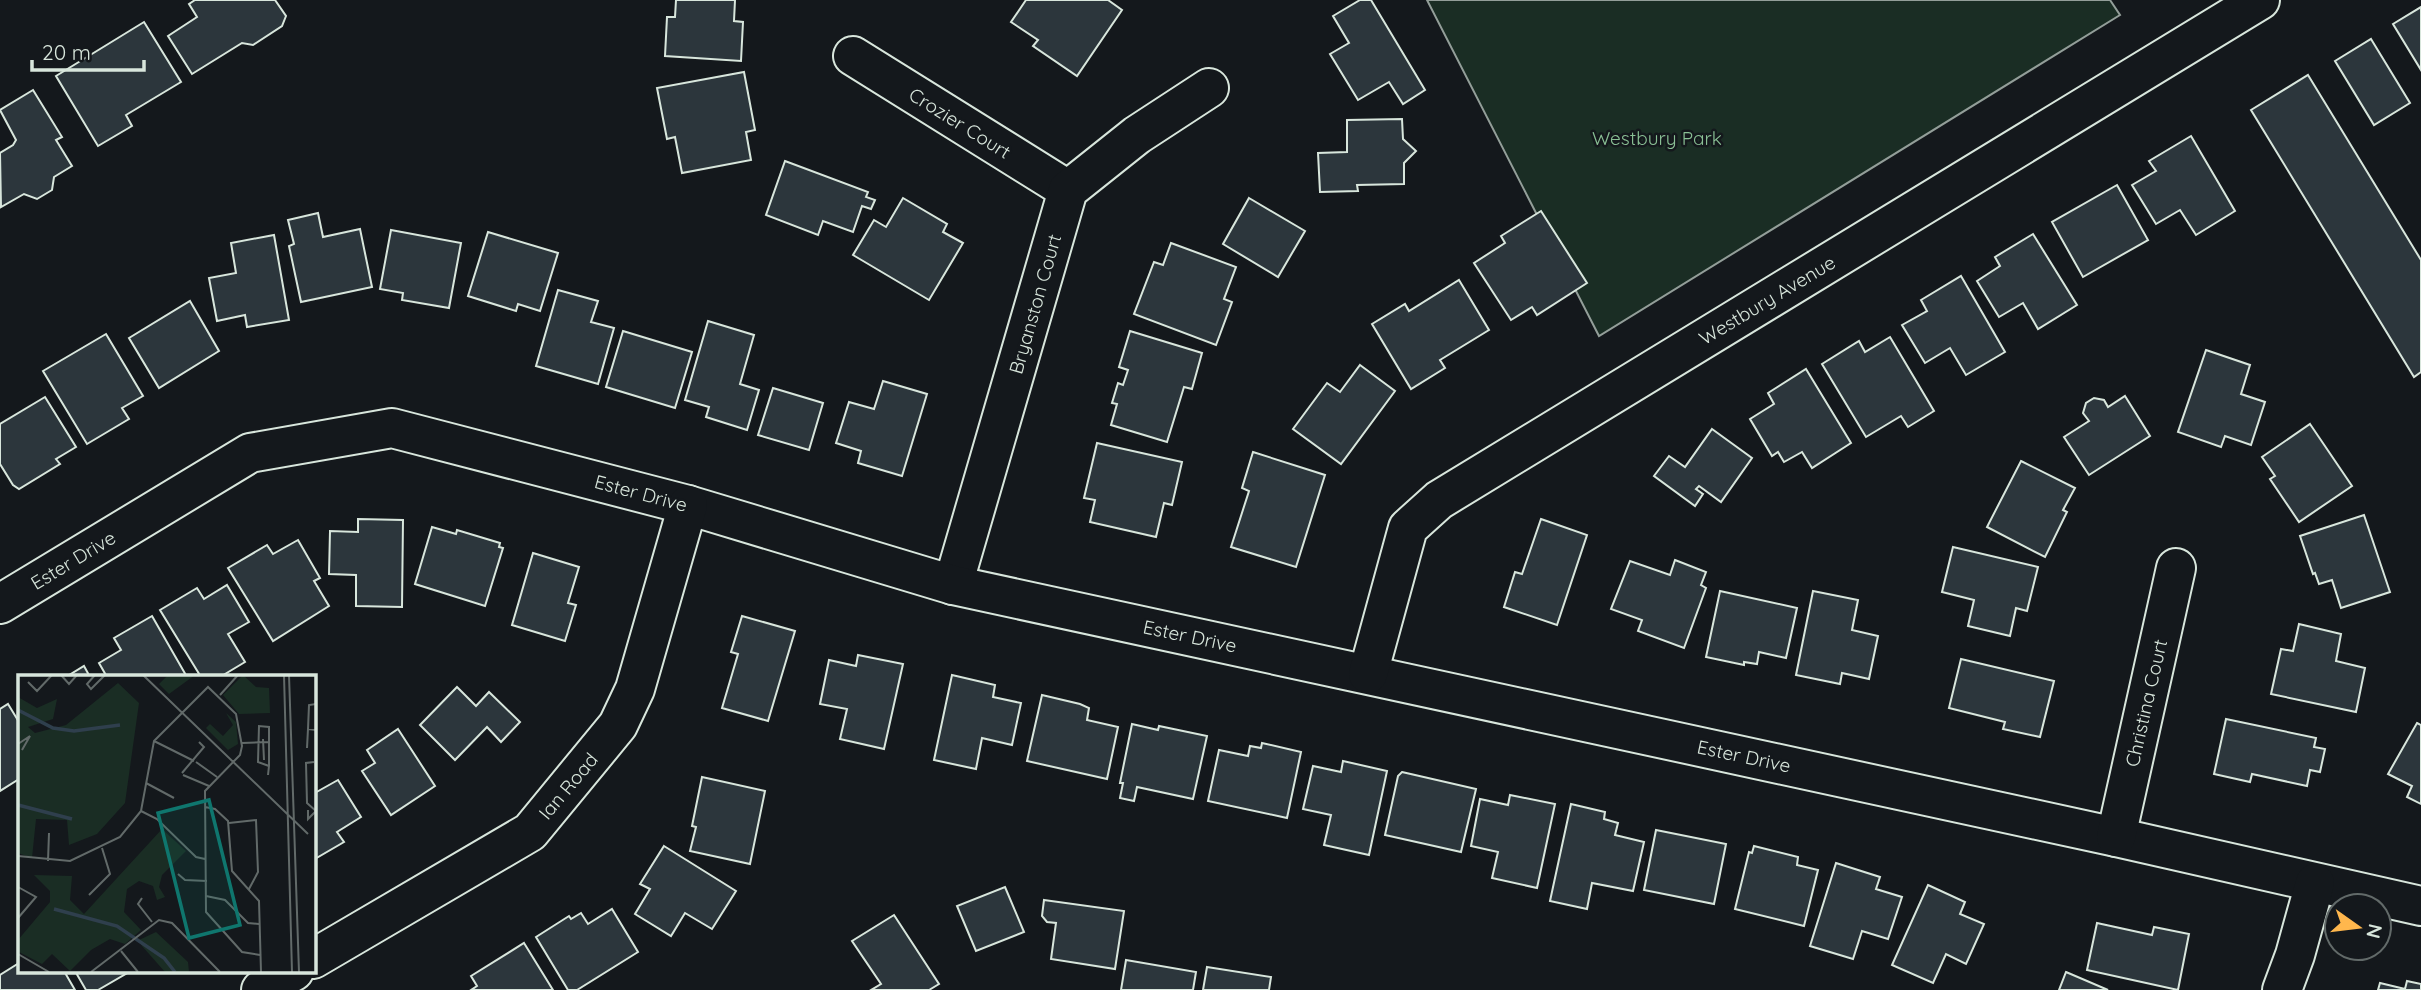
<svg xmlns="http://www.w3.org/2000/svg" width="2421" height="990" font-family="Quicksand,sans-serif">
  <rect width="100%" height="100%" fill="#14181c"/>
  <!-- green -->
  <path fill="#1a2d24" stroke="#939e99" stroke-width="2" d="M1427,0H2110L2120,15L1599,336Z"/>
  <!-- building -->
  <g fill="#2c363c" stroke="#d8e6dc" stroke-width="2">
    <path d="M195,0H275L286,16L282,26L253,45L242,43L192,74L168,36L197,17L189,4Z"/>
    <path d="M676,0H735L734,21L743,22L741,61L665,56L667,17H675Z"/>
    <path d="M1026,0H1108L1122,10L1077,76L1033,46L1038,40L1011,22Z"/>
    <path d="M1360,0H1371L1425,90L1403,104L1389,82L1358,100L1330,54L1349,43L1333,16Z"/>
    <path d="M2421,7V70L2393,24Z"/>
    <path d="M144,22L181,82L126,115L132,126L98,146L56,76Z"/>
    <path d="M2371,39L2410,103L2374,125L2335,61Z"/>
    <path d="M744,72L755,130L746,132L751,160L682,173L675,137L667,139L657,88Z"/>
    <path d="M2308,75L2421,260V372L2414,377L2251,110Z"/>
    <path d="M33,90L62,137L56,140L72,166L54,177L52,190L37,199L24,194L1,207L0,153L13,145L16,140L0,110Z"/>
    <path d="M1402,119L1403,139L1416,151L1404,163V184L1357,185L1358,191L1320,192L1318,153L1347,152V120Z"/>
    <path d="M2191,136L2235,211L2196,235L2180,210L2156,224L2132,185L2156,171L2149,161Z"/>
    <path d="M785,161L868,192L866,197L875,200L871,209L862,206L853,232L823,221L818,235L766,215Z"/>
    <path d="M2117,185L2148,240L2083,277L2052,222Z"/>
    <path d="M903,198L947,224L943,232L963,243L929,300L853,255L874,220L886,227Z"/>
    <path d="M1249,198L1305,231L1278,277L1223,244Z"/>
    <path d="M1541,211L1587,283L1537,315L1532,307L1511,320L1474,263L1505,243L1501,236Z"/>
    <path d="M318,213L323,237L360,229L372,287L301,302L289,246L294,244L288,220Z"/>
    <path d="M391,230L461,243L449,308L402,300L403,293L380,289Z"/>
    <path d="M488,232L558,253L540,311L518,304L516,311L468,296Z"/>
    <path d="M2033,234L2077,305L2038,329L2023,303L1999,317L1977,281L2000,266L1995,257Z"/>
    <path d="M274,235L289,320L247,327L245,315L217,321L209,278L236,273L231,243Z"/>
    <path d="M1171,243L1236,267L1224,299L1232,302L1216,345L1134,314L1154,262L1163,265Z"/>
    <path d="M1961,276L2005,352L1966,375L1950,348L1925,363L1902,325L1927,311L1921,300Z"/>
    <path d="M1459,280L1489,330L1440,360L1445,368L1411,389L1372,324L1405,304L1409,311Z"/>
    <path d="M558,290L598,301L591,322L614,328L598,384L536,366Z"/>
    <path d="M190,301L219,351L159,388L129,338Z"/>
    <path d="M708,321L754,335L740,384L759,390L747,430L706,417L709,407L685,400Z"/>
    <path d="M623,331L692,352L675,408L606,387Z"/>
    <path d="M1130,331L1202,353L1192,389L1184,387L1167,442L1111,425L1117,404L1112,403L1118,383L1123,385L1128,370L1119,367Z"/>
    <path d="M106,334L143,396L122,408L129,419L87,444L43,371Z"/>
    <path d="M1890,337L1934,411L1908,427L1901,416L1866,437L1822,364L1859,341L1865,352Z"/>
    <path d="M2206,350L2250,365L2241,394L2265,402L2251,445L2225,436L2221,447L2178,432Z"/>
    <path d="M1360,365L1395,391L1341,464L1293,429L1327,383L1340,392Z"/>
    <path d="M1806,369L1851,443L1812,468L1802,452L1784,462L1778,452L1772,456L1750,419L1774,404L1768,393Z"/>
    <path d="M883,381L927,394L902,476L858,463L861,451L836,443L849,402L874,409Z"/>
    <path d="M773,388L823,403L809,450L758,435Z"/>
    <path d="M2125,396L2150,436L2089,475L2064,437L2089,421L2083,413L2086,403L2094,398L2104,400L2108,407Z"/>
    <path d="M45,397L76,447L56,459L60,464L19,489L13,485L0,464V424Z"/>
    <path d="M2310,424L2352,486L2299,522L2270,479L2275,476L2262,457Z"/>
    <path d="M1712,429L1752,458L1721,502L1699,486L1696,489L1703,494L1695,506L1654,476L1669,456L1685,467Z"/>
    <path d="M1097,443L1182,462L1172,505L1164,503L1156,537L1090,522L1095,500L1084,498Z"/>
    <path d="M1253,452L1325,475L1296,567L1231,547L1249,491L1242,488Z"/>
    <path d="M2021,461L2075,488L2063,510L2067,512L2045,557L1987,527Z"/>
    <path d="M2364,515L2390,592L2341,608L2332,580L2319,584L2315,573L2313,574L2300,536Z"/>
    <path d="M358,519L403,520L402,607L356,606V575L329,574L330,531L358,532Z"/>
    <path d="M1541,519L1587,535L1557,625L1504,607L1515,572L1522,574Z"/>
    <path d="M432,527L456,534L457,530L500,543L499,547L503,548L485,606L415,584Z"/>
    <path d="M298,540L320,578L314,581L329,606L273,641L228,568L267,545L273,554Z"/>
    <path d="M1953,547L2038,567L2027,611L2016,608L2010,636L1968,626L1974,600L1942,592Z"/>
    <path d="M533,553L579,567L568,603L576,605L565,641L512,625Z"/>
    <path d="M1675,560L1706,572L1701,585L1706,588L1684,648L1638,631L1642,620L1611,609L1630,561L1670,575Z"/>
    <path d="M227,585L249,622L228,634L245,662L220,677H201L160,610L197,588L204,599Z"/>
    <path d="M1720,591L1797,608L1786,658L1759,652L1757,664L1744,662V665L1706,657Z"/>
    <path d="M1813,591L1858,600L1852,630L1878,636L1869,679L1842,673L1840,684L1796,675Z"/>
    <path d="M152,616L187,677H107L99,663L121,650L114,638Z"/>
    <path d="M742,616L795,631L768,721L722,708L738,654L731,652Z"/>
    <path d="M2299,624L2341,634L2336,661L2365,668L2356,712L2271,694L2281,649L2293,651Z"/>
    <path d="M858,655L903,664L884,749L840,739L847,709L820,704L829,660L856,666Z"/>
    <path d="M1961,659L2054,681L2040,737L2003,729L2005,722L1949,708Z"/>
    <path d="M84,666L90,677H66Z"/>
    <path d="M952,675L995,685L993,697L1021,703L1012,745L982,738L976,769L934,760Z"/>
    <path d="M457,687L476,706L489,692L520,722L501,742L487,727L455,760L420,725Z"/>
    <path d="M1042,695L1080,704L1089,708L1087,720L1118,727L1107,779L1027,761Z"/>
    <path d="M8,704L19,722V779L0,791V709Z"/>
    <path d="M2226,719L2316,738L2314,747L2325,749L2320,772L2310,770L2307,786L2252,774L2250,782L2214,774Z"/>
    <path d="M2417,723L2421,725V804L2407,797L2412,786L2388,774Z"/>
    <path d="M1132,724L1158,730L1159,726L1207,736L1193,799L1137,787L1134,801L1120,798L1123,783H1120Z"/>
    <path d="M398,729L435,786L391,815L362,771L375,763L367,750Z"/>
    <path d="M1262,743L1301,752L1287,818L1208,801L1219,750L1248,756L1250,746L1261,748Z"/>
    <path d="M1343,761L1387,771L1369,855L1324,845L1331,815L1303,809L1313,766L1341,772Z"/>
    <path d="M1402,772L1476,789L1461,852L1385,835L1398,776Z"/>
    <path d="M702,777L765,791L750,864L690,851L696,827L692,826Z"/>
    <path d="M338,780L361,817L337,832L344,842L313,860V794Z"/>
    <path d="M1510,795L1555,804L1537,888L1492,878L1498,852L1471,846L1480,799L1508,805Z"/>
    <path d="M1571,804L1605,812L1604,819L1618,823L1615,835L1644,842L1633,891L1592,883L1587,909L1550,901Z"/>
    <path d="M1656,830L1726,844L1714,904L1644,890Z"/>
    <path d="M664,846L736,891L712,929L685,913L671,936L635,914L650,889L640,884Z"/>
    <path d="M1754,846L1798,857L1797,865L1818,870L1804,926L1735,909L1749,852L1752,853Z"/>
    <path d="M1836,863L1880,877L1876,889L1902,897L1888,939L1862,931L1853,959L1810,946Z"/>
    <path d="M1928,885L1965,902L1960,914L1984,924L1966,964L1946,954L1933,983L1892,965Z"/>
    <path d="M1005,887L1024,932L976,951L957,906Z"/>
    <path d="M1044,900L1124,911L1115,969L1051,959L1056,923L1047,922L1042,916Z"/>
    <path d="M612,909L638,952L577,990H568L536,937L569,916L571,919L581,913L588,924Z"/>
    <path d="M894,915L939,984L929,990H871L881,984L852,941Z"/>
    <path d="M2097,923L2152,935L2154,927L2189,934L2178,990L2087,970Z"/>
    <path d="M524,943L553,990H471L477,986L471,976Z"/>
    <path d="M1126,960L1196,972L1193,990H1121Z"/>
    <path d="M19,963V971H64L75,990H0V975Z"/>
    <path d="M1207,967L1271,977L1269,990H1203Z"/>
    <path d="M75,971H128L129,972L98,990H86Z"/>
    <path d="M2066,972L2108,990H2059Z"/>
    <path d="M2407,981L2421,984V990H2378L2380,983L2405,989Z"/>
  </g>
  <g fill="none" stroke-linecap="round" stroke-linejoin="round">
    <!-- minor casing -->
    <g stroke="#d8e6dc" stroke-width="42">
      <g id="minor">
        <path d="M853,56L1068,190"/>
        <path d="M953,585L1068,190L1137,135L1209,88"/>
        <path d="M0,604L250,453L392,428L688,505L953,585L2116,837L2421,906"/>
        <path d="M1368,674L1408,528L1439,500L2260,0"/>
        <path d="M2116,837L2176,568"/>
        <path d="M313,959L530,832L618,725L635,689L688,505"/>
        <path d="M261,990L294,971"/>
        <path d="M2282,990L2295,955L2315,883"/>
      </g>
    </g>
    <!-- minor -->
    <use href="#minor" stroke="#14181c" stroke-width="38"/>
  </g>
  <g text-anchor="middle" dominant-baseline="central" stroke-width="5" stroke-linejoin="round" paint-order="stroke">
    <!-- street labels -->
    <g font-size="19" fill="#d8e6dc" stroke="#14181c">
      <text transform="translate(960 123) rotate(32)">Crozier Court</text>
      <text transform="translate(1767 300) rotate(-31)">Westbury Avenue</text>
      <text transform="translate(1035 304) rotate(-74)">Bryanston Court</text>
      <text transform="translate(641 493) rotate(15)">Ester Drive</text>
      <text transform="translate(73 560) rotate(-31)">Ester Drive</text>
      <text transform="translate(1190 636) rotate(12)">Ester Drive</text>
      <text transform="translate(2146 703) rotate(-77)">Christina Court</text>
      <text transform="translate(1744 756) rotate(12)">Ester Drive</text>
      <text transform="translate(568 786) rotate(-50)">Ian Road</text>
    </g>
    <!-- park labels -->
    <g font-size="19" fill="#8ac095" stroke="#14181c">
      <text x="1657" y="138">Westbury Park</text>
    </g>
  </g>
  <!-- overview -->
  <g transform="translate(18 675)">
    <rect width="298" height="298" fill="#14181c"/>
    <path d="M150,0H177L151,19L141,9ZM225,0L238,12L251,13L252,38L221,39L205,20ZM100,8L121,28L107,128L79,159L51,170L49,145L18,144L14,183L0,178V22L19,33L39,24L35,44L10,52L17,58L48,50ZM208,38L218,47L220,69L210,75L188,53L192,49L205,61L215,50ZM144,154L168,176L144,200L141,212L147,222L139,225L135,211L121,206L109,214L106,237L123,255L107,269L92,264L73,275L52,296L34,279L24,289L1,277L0,265L32,227V216L16,200L54,201L52,225L66,239ZM138,257L170,287L171,297H147L124,271L121,265Z" fill="#1a2d24"/>
    <path fill="none" stroke="#2f3f4d" stroke-width="3.5" d="M0,35L35,53L56,56L102,50M0,130L54,144M36,234L99,251L146,283L157,297"/>
    <path fill="none" stroke="#626a69" stroke-width="2" d="M43,0L51,9L59,0M77,0L69,9L73,14L87,0M125,0L290,159M266,0L274,297M271,0L281,297M10,7L19,16L34,0M202,20L220,0M290,54L291,30L298,29M245,64L246,85M136,66L176,86M224,68L251,67M0,69L12,61L4,75M289,73L290,54L298,55M178,87L199,102M164,98L186,72L181,67M165,100L191,111M250,100L251,91L240,87L241,51L251,52V91M128,108L156,123M187,132L197,134L210,146L214,196L241,226L243,297M290,135V144L298,136L289,128L288,88L296,87M123,136L139,144L178,182L187,184M211,148L238,145L240,197L231,214M0,181L52,186L102,162L123,136L136,66L190,12L218,39L224,71L222,80L187,116L188,237L224,277L242,280M30,186L31,158M160,199L167,205L189,206M0,212L18,222L0,243M71,220L92,199L84,173M188,221L207,225L230,248L241,249M124,223L120,229L134,247M103,276L120,297M0,279L31,297M73,297L141,245L154,248L202,297"/>
    <path fill="#0f766e" fill-opacity="0.15" stroke="#0f766e" stroke-width="3.5" d="M191,125L222,250L171,263L140,138Z"/>
    <rect width="298" height="298" fill="none" stroke="#d8e6dc" stroke-width="3.5"/>
  </g>
  <!-- north arrow -->
  <g transform="translate(2358 927) rotate(104)"><circle r="33" fill="#14181c" stroke="#626a69" stroke-width="2"/>
  <path d="M0-5L12 26L0 18L-12 26Z" fill="#ffb74d"/>
  <text y="-10" font-size="19" font-weight="bold" text-anchor="middle" fill="#d8e6dc">N</text>
  </g>
  <!-- scale -->
  <path d="M32 60v10h112v-10" fill="none" stroke="#d8e6dc" stroke-width="3.5"/>
  <text x="42" y="60" font-size="21" fill="#d8e6dc" stroke="#14181c" stroke-width="5" paint-order="stroke">20 m</text>
</svg>
